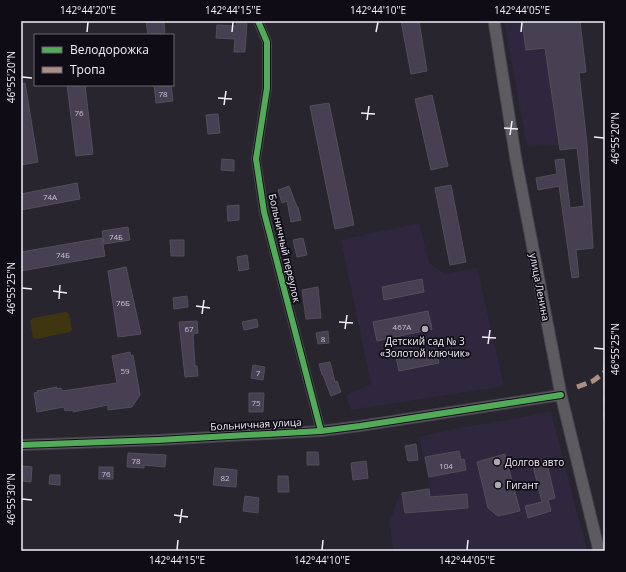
<svg xmlns="http://www.w3.org/2000/svg" width="626" height="572" font-family="'Open Sans',sans-serif">
  <rect width="100%" height="100%" fill="#28252f"/>
  <!-- built -->
  <g fill="#2f273e">
    <path d="M504,21H541L559,145L527,146Z"/>
    <path d="M419,223L429,262L444,274L477,268L504,386L351,410L346,395L371,384L341,240Z"/>
    <path d="M551,412L587,551H393L390,521L400,493L430,487L419,437L454,429Z"/>
  </g>
  <!-- green -->
  <path fill="#3f3611" d="M66,312L69,314L72,330L70,332L36,339L33,337L30,321L33,318Z"/>
  <!-- building -->
  <g fill="#474052" stroke="#524f58">
    <path d="M146,21H164L165,35H148Z"/>
    <path d="M237,21H247L245,52H234L235,39L216,38L217,25L236,26Z"/>
    <path d="M401,21H419L427,71L411,74Z"/>
    <path d="M522,21H580L586,72L579,73L587,144L593,248L576,250L579,277L572,278L559,186L538,190L536,178L557,174L555,160L564,159L570,208L584,206L577,148L560,150L545,48L526,50Z"/>
    <path d="M25,83L38,162L21,165V84Z"/>
    <path d="M67,85H85L93,154L76,156Z"/>
    <path d="M154,85H171L173,101L156,103Z"/>
    <path d="M432,95L448,166L431,170L415,99Z"/>
    <path d="M329,103L354,225L335,229L310,106Z"/>
    <path d="M218,114L220,133L208,134L206,115Z"/>
    <path d="M222,159L234,160V171L221,170Z"/>
    <path d="M77,183L80,199L21,210V194Z"/>
    <path d="M451,185L466,262L450,265L435,188Z"/>
    <path d="M289,186L297,207H298L301,220L291,222L287,201L282,203L278,190Z"/>
    <path d="M239,205V220L228,221L227,206Z"/>
    <path d="M128,227L130,240L104,244L102,231Z"/>
    <path d="M102,238L105,256L21,271V252Z"/>
    <path d="M303,238L307,255L297,257L293,240Z"/>
    <path d="M170,240H184V256H171Z"/>
    <path d="M247,255L249,269L239,271L237,257Z"/>
    <path d="M126,267L141,334L118,337L108,271Z"/>
    <path d="M422,279L424,292L384,300L382,287Z"/>
    <path d="M318,287L321,318L306,319L302,290Z"/>
    <path d="M187,296L188,307L174,309L173,298Z"/>
    <path d="M428,311L432,329L377,341L373,322Z"/>
    <path d="M257,319L258,327L244,330L242,322Z"/>
    <path d="M197,321L198,333L193,334L195,366H197L198,376L185,377L179,322Z"/>
    <path d="M328,331L329,343L318,344L316,333Z"/>
    <path d="M436,349L439,363L399,371L396,357Z"/>
    <path d="M130,352L131,356L133,355L140,395L132,407L108,410V405L73,412V410L69,411V410L65,411L64,407L37,412L34,393L38,392L37,391L57,387V389L61,388L62,391L117,383L112,356Z"/>
    <path d="M330,362L335,382L337,381L341,392L331,396L323,375H322L319,364Z"/>
    <path d="M253,365L265,367L263,380L251,378Z"/>
    <path d="M249,393H264L263,412H249Z"/>
    <path d="M416,444L418,460L408,461L405,446Z"/>
    <path d="M459,451L461,460L464,459L466,470L429,477L425,457Z"/>
    <path d="M307,452H318L319,465H307Z"/>
    <path d="M128,453L166,455L165,467L144,465V468L127,467Z"/>
    <path d="M505,454L520,511L498,516L488,508L477,462Z"/>
    <path d="M546,459L555,498L548,500L551,511L528,518L525,506L542,502L532,462Z"/>
    <path d="M366,461L368,478L353,480L351,463Z"/>
    <path d="M21,466L32,467L31,482L21,481Z"/>
    <rect x="99" y="467" width="14" height="12"/>
    <path d="M215,468L237,470L236,487L213,485Z"/>
    <path d="M50,475H60V485L49,484Z"/>
    <path d="M278,476H288L289,492H278Z"/>
    <path d="M429,489L430,497L467,494L468,508L405,513L402,493Z"/>
    <path d="M245,496L259,498L258,513L243,511Z"/>
  </g>
  <g fill="none" stroke-linecap="round" stroke-linejoin="round">
    <!-- minor casing -->
    <g stroke="#45424b" stroke-width="10">
      <path id="minor" d="M258,21L267,42V88L256,159L264,212L321,431"/>
    </g>
    <!-- tertiary casing -->
    <g stroke="#45424b" stroke-width="12">
      <path id="tertiary" d="M21,445L158,440L321,431L360,426L561,395"/>
    </g>
    <!-- secondary casing -->
    <g stroke="#45424b" stroke-width="13">
      <path id="secondary" d="M494,21L516,160L561,395L599,551"/>
    </g>
    <!-- minor -->
    <use href="#minor" stroke="#5a595e" stroke-width="8"/>
    <!-- tertiary -->
    <use href="#tertiary" stroke="#5a595e" stroke-width="10"/>
    <!-- secondary -->
    <use href="#secondary" stroke="#5d5b60" stroke-width="11"/>
    <!-- rail casing -->
    <g stroke="#656369" stroke-width="4">
      <path id="rail" d="M605,357V418"/>
    </g>
    <!-- rail -->
    <use href="#rail" stroke="#0f0c15" stroke-width="2.5" stroke-dasharray="8" stroke-linecap="butt"/>
    <!-- quiet -->
    <path stroke="#ac8f84" stroke-width="5" stroke-dasharray="10 5" stroke-linecap="butt" d="M577,387L593,381L605,372"/>
    <!-- cycleway casing -->
    <g stroke="#0f0c15" stroke-width="8">
      <g id="cycleway">
        <path d="M258,21L267,42V88L256,159L264,212L321,431"/>
        <path d="M21,445L158,440L321,431L360,426L561,395"/>
      </g>
    </g>
    <!-- cycleway -->
    <use href="#cycleway" stroke="#51ab58" stroke-width="6"/>
  </g>
  <!-- ticks -->
  <path fill="none" stroke="#f3effc" stroke-width="1.5" d="M87,32L88,22M232,32L233,22M376,32L378,22M521,32L522,22M22,77L32,78M218,98L232,99M224,105L226,91M361,113L375,114M367,120L369,106M504,128L518,129M510,135L512,121M594,137L604,138M22,288L32,289M53,291L67,293M59,299L60,285M196,306L210,308M202,314L204,300M339,322L353,323M345,329L347,315M482,337L496,338M488,344L490,330M594,348L604,349M22,499L32,500M174,515L188,517M180,523L182,509M177,550L178,540M322,550L323,540M467,550L468,540"/>
  <!-- markers -->
  <g fill="#aca8b4" stroke="#0f0c15" stroke-width="1.5">
    <circle cx="425" cy="329" r="4"/>
    <circle cx="497" cy="462" r="4"/>
    <circle cx="498" cy="485" r="4"/>
  </g>
  <g text-anchor="middle" dominant-baseline="central" stroke-width="3.5" stroke-linejoin="round" paint-order="stroke">
    <!-- number labels -->
    <g font-size="8" fill="#c8c3d2">
      <text x="163" y="93">78</text>
      <text x="79" y="112">76</text>
      <text x="50" y="196">74А</text>
      <text x="116" y="236">74Б</text>
      <text x="63" y="254">74Б</text>
      <text x="123" y="302">76Б</text>
      <text x="402" y="326">467А</text>
      <text x="189" y="328">67</text>
      <text x="323" y="338">8</text>
      <text x="125" y="370">59</text>
      <text x="258" y="372">7</text>
      <text x="256" y="402">75</text>
      <text x="136" y="460">78</text>
      <text x="446" y="465">104</text>
      <text x="106" y="473">76</text>
      <text x="225" y="477">82</text>
    </g>
    <!-- street labels -->
    <g font-size="10" fill="#f3effc" stroke="#0f0c15">
      <text transform="translate(285 248) rotate(77)">Больничный переулок</text>
      <text transform="translate(540 287) rotate(79)">улица Ленина</text>
      <text transform="translate(256 424) rotate(-3)">Больничная улица</text>
    </g>
    <!-- poi labels -->
    <g font-size="10" fill="#f3effc" stroke="#0f0c15" text-anchor="start">
      <text x="425" y="341" text-anchor="middle">Детский сад № 3<tspan x="425" dy="12">«Золотой ключик»</tspan></text>
      <text x="505" y="462">Долгов авто</text>
      <text x="506" y="485">Гигант</text>
    </g>
  </g>
  <!-- border -->
  <rect width="626" height="572" fill="none" stroke="#0f0c15" stroke-width="44"/>
  <!-- legend -->
  <rect x="34" y="34" width="140" height="52" fill="#0f0c15" stroke="#6a6771"/>
  <rect x="42" y="47" width="20" height="6" fill="#51ab58" stroke="#6a6771"/>
  <text x="70" y="54" font-size="12" fill="#f3effc">Велодорожка</text>
  <rect x="42" y="67" width="20" height="6" fill="#ac8f84" stroke="#6a6771"/>
  <text x="70" y="74" font-size="12" fill="#f3effc">Тропа</text>
  <rect x="22" y="22" width="582" height="528" fill="none" stroke="#f3effc" stroke-width="1.5"/>
  <g font-size="10" text-anchor="middle" fill="#f3effc">
    <text x="88" y="14">142°44'20"E</text>
    <text x="233" y="14">142°44'15"E</text>
    <text x="378" y="14">142°44'10"E</text>
    <text x="522" y="14">142°44'05"E</text>
    <text transform="translate(11 77) rotate(-90)" y="4">46°55'20"N</text>
    <text transform="translate(615 138) rotate(-90)" y="4">46°55'20"N</text>
    <text transform="translate(11 288) rotate(-90)" y="4">46°55'25"N</text>
    <text transform="translate(615 349) rotate(-90)" y="4">46°55'25"N</text>
    <text transform="translate(11 499) rotate(-90)" y="4">46°55'30"N</text>
    <text x="177" y="564">142°44'15"E</text>
    <text x="322" y="564">142°44'10"E</text>
    <text x="467" y="564">142°44'05"E</text>
  </g>
</svg>
